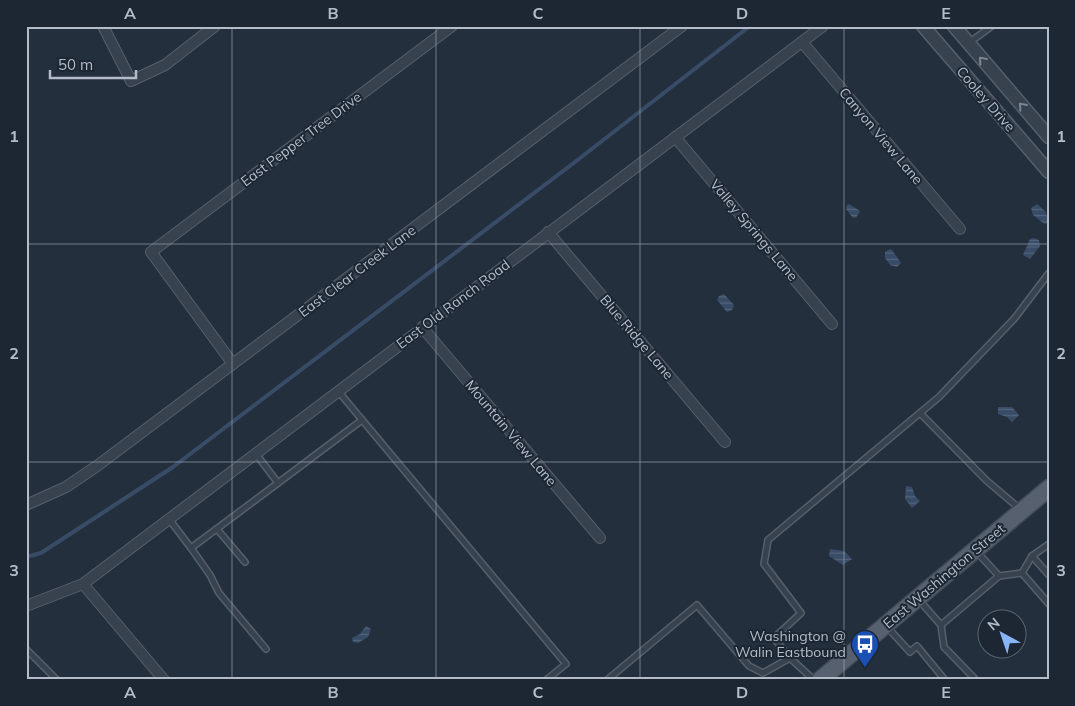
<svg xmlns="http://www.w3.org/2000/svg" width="1075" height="706" font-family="Mulish,sans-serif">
  <defs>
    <pattern id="water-rules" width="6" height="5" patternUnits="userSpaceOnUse" patternTransform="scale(1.25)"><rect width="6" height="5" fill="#394c67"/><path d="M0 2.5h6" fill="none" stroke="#53647b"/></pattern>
  </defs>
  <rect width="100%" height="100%" fill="#242f3e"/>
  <!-- water -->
  <g fill="url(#water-rules)">
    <path d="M849,204L860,211L856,218L852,217L846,209L847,205Z"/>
    <path d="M1037,204L1045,211L1049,221L1046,224L1043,223L1033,215L1031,208Z"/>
    <path d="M1034,238L1039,240L1040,246L1030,259L1023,255L1030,239Z"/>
    <path d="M890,249L892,250L901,263L897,267L890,265L885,258V252Z"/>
    <path d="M724,294L734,305L732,310L727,312L717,300L719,296Z"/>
    <path d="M998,407H1012L1019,415L1012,422L1007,417L998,414Z"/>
    <path d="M906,486L912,487L915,496L920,501L912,508L905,499Z"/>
    <path d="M830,549L844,551L852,559L843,565L829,556Z"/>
    <path d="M366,626L371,629L368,637L358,643L353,642L352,638L360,634Z"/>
  </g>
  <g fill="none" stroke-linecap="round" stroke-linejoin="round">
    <!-- stream -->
    <path stroke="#394c67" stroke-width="4" d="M26,557L41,553L173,467L575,162L750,26"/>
    <!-- service casing -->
    <g stroke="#565f6c" stroke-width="8">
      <g id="service">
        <path d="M970,42L992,26"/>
        <path d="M338,391L566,664L546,680"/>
        <path d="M920,413L987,481L1019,508"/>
        <path d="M256,454L278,483L362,420"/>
        <path d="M169,519L191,548"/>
        <path d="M217,529L245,562"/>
        <path d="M1049,544L1032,556L1022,573L1049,604"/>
        <path d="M977,552L999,576L1022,573"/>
        <path d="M1032,556L1049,575"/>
        <path d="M919,600L941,625L944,647L976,680"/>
        <path d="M941,625L999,576"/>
        <path d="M887,627L910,652L917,646L945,680"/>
        <path d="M26,649L57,680"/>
        <path d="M266,649L219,593L210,575L191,548L278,483"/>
        <path d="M790,658L774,638L801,613L764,564L768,540L939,397L1014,319L1049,273"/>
        <path d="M607,680L697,605L749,666L763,673L790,658L814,680"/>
      </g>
    </g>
    <!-- minor casing -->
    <g stroke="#565f6c" stroke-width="12">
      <g id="minor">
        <path d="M103,26L131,81L165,65L215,26"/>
        <path d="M802,42L960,229"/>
        <path d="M675,137L832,324"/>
        <path d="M548,232L725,442"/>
        <path d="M422,327L600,538"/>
        <path d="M233,364L151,252L452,26"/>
        <path d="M26,505L66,487L97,466L682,26"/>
        <path d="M83,584L164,680"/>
        <path d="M26,606L83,584L823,26"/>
      </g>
    </g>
    <!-- tertiary casing -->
    <g stroke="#565f6c" stroke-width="15">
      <g id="tertiary">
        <path d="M923,26L1049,172"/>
        <path d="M954,26L1049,137"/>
      </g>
    </g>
    <!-- primary casing -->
    <g stroke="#414a57" stroke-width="19">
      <path id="primary" d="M820,680L1049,488"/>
    </g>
    <!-- service -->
    <use href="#service" stroke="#38414e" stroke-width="5"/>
    <!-- minor -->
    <use href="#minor" stroke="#38414e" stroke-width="10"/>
    <!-- tertiary -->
    <use href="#tertiary" stroke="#38414e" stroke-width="12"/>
    <!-- primary -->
    <use href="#primary" stroke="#56606e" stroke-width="16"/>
  </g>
  <!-- one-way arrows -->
  <defs><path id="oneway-chevron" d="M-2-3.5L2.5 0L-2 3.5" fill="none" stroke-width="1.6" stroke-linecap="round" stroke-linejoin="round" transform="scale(1.25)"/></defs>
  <g stroke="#7c8592">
    <use href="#oneway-chevron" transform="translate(982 60) rotate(-131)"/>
    <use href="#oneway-chevron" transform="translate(1022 106) rotate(-131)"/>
  </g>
  <!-- grid -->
  <path fill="none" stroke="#b4bcc9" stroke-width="1" stroke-opacity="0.55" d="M232,26V680M436,26V680M640,26V680M844,26V680M26,244H1049M26,462H1049"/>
  <!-- icons -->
  <defs>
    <g id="bus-pin" transform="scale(1.4375)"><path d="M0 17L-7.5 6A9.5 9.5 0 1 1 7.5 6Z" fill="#1a4fb4" stroke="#1d2633"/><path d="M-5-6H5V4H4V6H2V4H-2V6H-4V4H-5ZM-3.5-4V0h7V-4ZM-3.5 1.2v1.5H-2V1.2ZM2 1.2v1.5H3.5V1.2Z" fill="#fff"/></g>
  </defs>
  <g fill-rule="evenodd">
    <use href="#bus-pin" x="865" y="644"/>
  </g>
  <g text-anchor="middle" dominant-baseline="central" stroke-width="4" stroke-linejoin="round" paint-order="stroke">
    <!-- street labels -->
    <g font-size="14" fill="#b4bcc9" stroke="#1d2633">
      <text transform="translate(986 99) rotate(49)">Cooley Drive</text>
      <text transform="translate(881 136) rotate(50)">Canyon View Lane</text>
      <text transform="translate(301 139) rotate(-37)">East Pepper Tree Drive</text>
      <text transform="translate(754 230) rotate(50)">Valley Springs Lane</text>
      <text transform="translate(357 271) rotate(-37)">East Clear Creek Lane</text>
      <text transform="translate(453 304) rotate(-37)">East Old Ranch Road</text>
      <text transform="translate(637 337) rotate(50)">Blue Ridge Lane</text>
      <text transform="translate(511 433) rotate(50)">Mountain View Lane</text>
      <text transform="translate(944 576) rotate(-40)">East Washington Street</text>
    </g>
    <!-- poi labels -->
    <g font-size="14" fill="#b4bcc9" stroke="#1d2633" text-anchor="end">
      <text x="846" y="636">Washington @<tspan x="846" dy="16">Walin Eastbound</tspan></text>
    </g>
  </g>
  <!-- border -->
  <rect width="1075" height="706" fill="none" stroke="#1d2633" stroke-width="55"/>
  <!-- north arrow -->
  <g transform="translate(1002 634) rotate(320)"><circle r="24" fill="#1d2633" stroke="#59626f"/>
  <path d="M0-4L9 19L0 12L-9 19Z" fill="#8ab4f8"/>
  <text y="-8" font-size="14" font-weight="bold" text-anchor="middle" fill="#b4bcc9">N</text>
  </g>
  <!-- scale -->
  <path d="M50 70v8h86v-8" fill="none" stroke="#b4bcc9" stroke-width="2.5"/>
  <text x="58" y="70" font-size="15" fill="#b4bcc9" stroke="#1d2633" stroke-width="4" paint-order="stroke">50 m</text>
  <rect x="28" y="28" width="1020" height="650" fill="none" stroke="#b4bcc9" stroke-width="2"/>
  <g font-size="16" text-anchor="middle" font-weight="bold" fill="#b4bcc9">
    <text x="130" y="19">A</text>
    <text x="333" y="19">B</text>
    <text x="538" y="19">C</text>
    <text x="742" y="19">D</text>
    <text x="946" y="19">E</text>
    <text x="14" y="142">1</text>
    <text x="1061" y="142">1</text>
    <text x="14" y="359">2</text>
    <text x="1061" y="359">2</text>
    <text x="14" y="576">3</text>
    <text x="1061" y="576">3</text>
    <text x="130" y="698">A</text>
    <text x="333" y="698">B</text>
    <text x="538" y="698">C</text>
    <text x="742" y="698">D</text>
    <text x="946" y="698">E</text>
  </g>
</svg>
